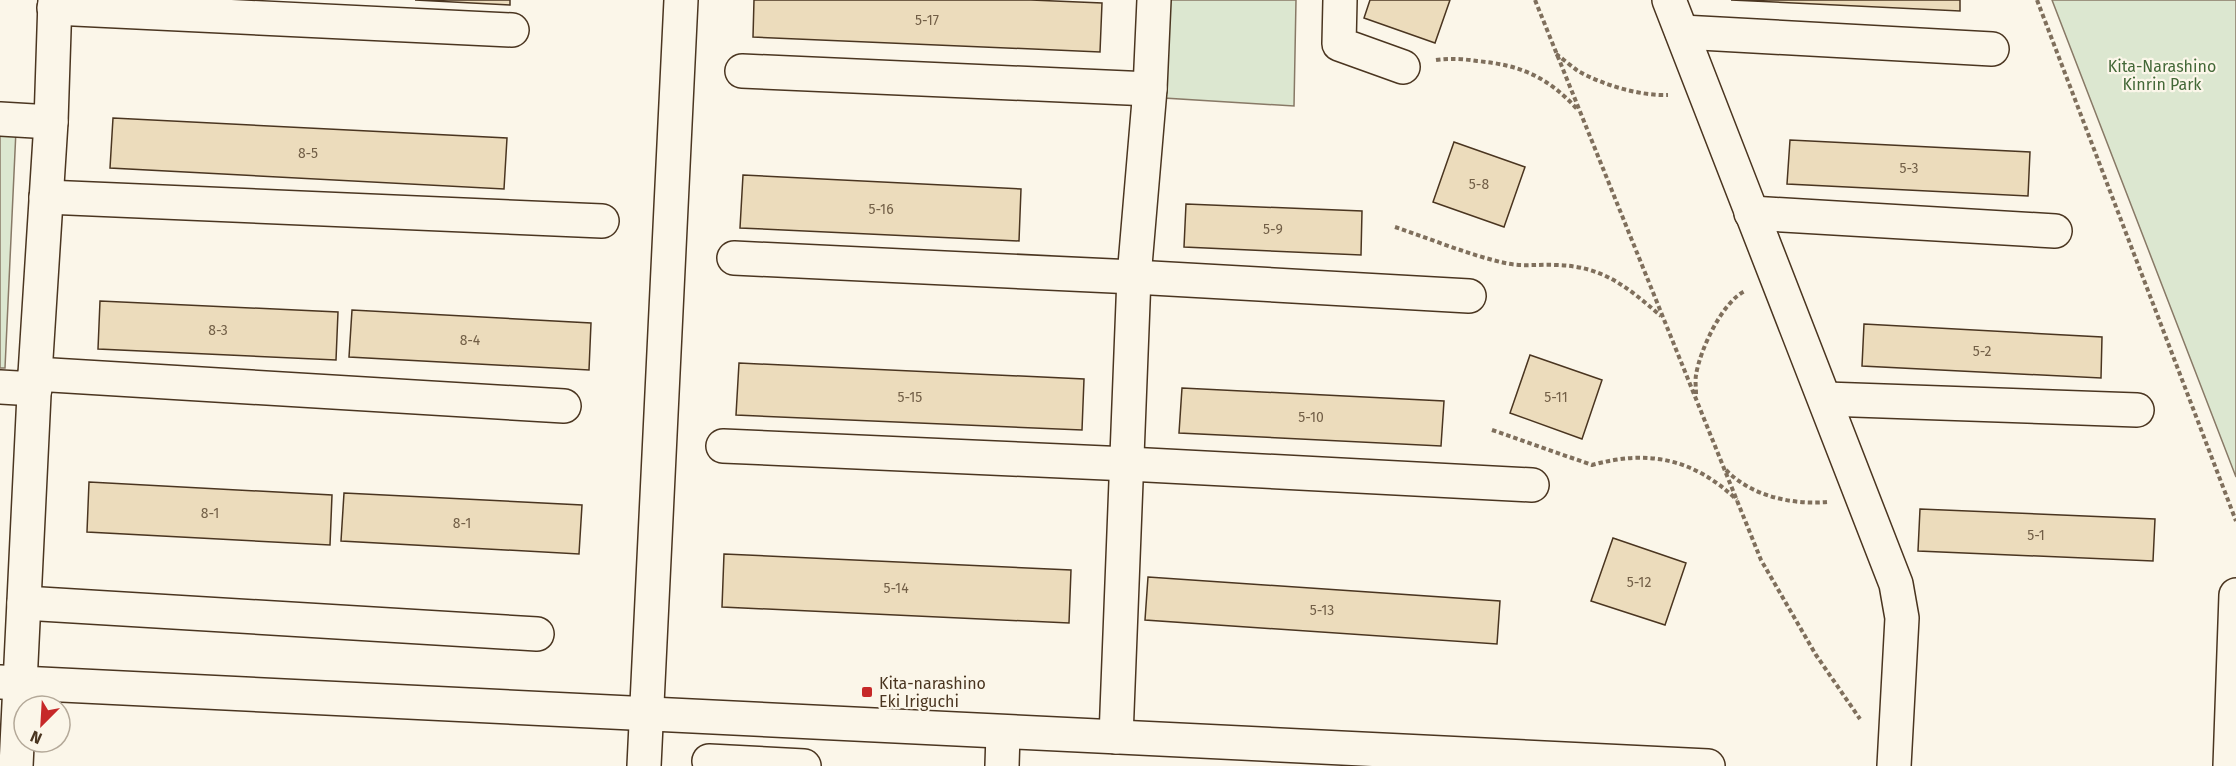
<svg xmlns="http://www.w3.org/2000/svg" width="2236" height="766" font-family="'Fira Sans',sans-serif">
  <rect width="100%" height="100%" fill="#fbf6e9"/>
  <!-- green -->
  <g fill="#dce7d0" stroke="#887966" stroke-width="1.5">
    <path d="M1169,0H1296L1294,106L1164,98Z"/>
    <path d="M2052,0H2236V477Z"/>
    <path d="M0,130H16L5,368H0Z"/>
  </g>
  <!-- building -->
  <g fill="#ecdcbc" stroke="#4a3520" stroke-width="1.5">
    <path d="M415,0H510V5Z"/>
    <path d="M754,0H1031L1102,3L1100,52L753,37Z"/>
    <path d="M1370,0H1450L1435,43L1364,18Z"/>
    <path d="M1731,0H1960V11Z"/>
    <path d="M113,118L507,138L504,189L110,168Z"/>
    <path d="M1790,140L2030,152L2028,196L1787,184Z"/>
    <path d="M1454,142L1525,167L1504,227L1433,202Z"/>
    <path d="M743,175L1021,189L1019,241L740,228Z"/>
    <path d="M1186,204L1362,211L1361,255L1184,247Z"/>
    <path d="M100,301L338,312L336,360L98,349Z"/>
    <path d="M352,310L591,323L589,370L349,357Z"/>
    <path d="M1864,324L2102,337L2101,378L1862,366Z"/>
    <path d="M1530,355L1602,380L1582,439L1510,413Z"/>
    <path d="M739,363L1084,379L1082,430L736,415Z"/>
    <path d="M1182,388L1444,401L1441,446L1179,433Z"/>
    <path d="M89,482L332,495L330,545L87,532Z"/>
    <path d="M344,493L582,505L579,554L341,541Z"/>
    <path d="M1920,509L2155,519L2153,561L1918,551Z"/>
    <path d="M1613,538L1686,563L1665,625L1591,601Z"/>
    <path d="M724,554L1071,570L1069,623L722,607Z"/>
    <path d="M1148,577L1500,601L1497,644L1145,620Z"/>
  </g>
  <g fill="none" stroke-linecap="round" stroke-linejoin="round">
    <!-- minor casing -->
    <g stroke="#4a3520" stroke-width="36">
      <g id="minor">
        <path d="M1340,0L1339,44L1403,67"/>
        <path d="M1669,0L1896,584L1902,618L1894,766"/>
        <path d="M54,8L512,30"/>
        <path d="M1682,32L1992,49"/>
        <path d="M742,71L1150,89"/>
        <path d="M0,119L51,122"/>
        <path d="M46,197L602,221"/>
        <path d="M1751,213L2055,231"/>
        <path d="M734,258L1134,277L1469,296"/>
        <path d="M35,374L564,406"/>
        <path d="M0,387L35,389"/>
        <path d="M1826,399L2137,410"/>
        <path d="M723,446L1128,464L1532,485"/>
        <path d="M24,603L537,634"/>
        <path d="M0,682L1708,766"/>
        <path d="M1116,737L1134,277L1150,89L1154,0"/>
        <path d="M709,761L804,766"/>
        <path d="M16,766L35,374L51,122L55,0"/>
        <path d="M644,766L681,0"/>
        <path d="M1002,766L1003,733"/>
        <path d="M2230,766L2236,595"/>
      </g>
    </g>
    <!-- path -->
    <g stroke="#7f6f5c" stroke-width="4" stroke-dasharray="4.5 3" stroke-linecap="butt">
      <path d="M1535,0L1761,560L1816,655L1860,719"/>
      <path d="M2037,0L2236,521"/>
      <path d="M1556,54C1563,59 1571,66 1578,71C1603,85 1640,96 1668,95"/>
      <path d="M1436,60C1450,58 1464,59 1477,61C1521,65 1548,77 1578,110"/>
      <path d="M1395,227C1431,239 1469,255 1505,263C1522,267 1539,264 1556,265C1603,266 1627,287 1661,316"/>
      <path d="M1696,394C1696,388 1695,381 1696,375C1700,350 1722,302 1745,291"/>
      <path d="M1492,430L1592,465C1649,449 1694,459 1737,500"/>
      <path d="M1726,470C1751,496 1792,505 1827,502"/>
    </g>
    <!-- minor -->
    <use href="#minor" stroke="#fbf6e9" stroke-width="33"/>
  </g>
  <!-- markers -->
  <rect fill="#c62828" stroke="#fbf6e9" stroke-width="2" x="861" y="686" width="12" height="12" rx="3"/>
  <g text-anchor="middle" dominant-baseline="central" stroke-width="4.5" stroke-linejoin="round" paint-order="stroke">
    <!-- number labels -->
    <g font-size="14" fill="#725f47">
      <text x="927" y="20">5-17</text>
      <text x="308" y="153">8-5</text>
      <text x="1909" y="168">5-3</text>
      <text x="1479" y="184">5-8</text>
      <text x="881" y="209">5-16</text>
      <text x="1273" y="229">5-9</text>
      <text x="218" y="330">8-3</text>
      <text x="470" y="340">8-4</text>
      <text x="1982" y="351">5-2</text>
      <text x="910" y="397">5-15</text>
      <text x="1556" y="397">5-11</text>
      <text x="1311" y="417">5-10</text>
      <text x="210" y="513">8-1</text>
      <text x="462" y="523">8-1</text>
      <text x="2036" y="535">5-1</text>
      <text x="1639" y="582">5-12</text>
      <text x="896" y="588">5-14</text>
      <text x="1322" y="610">5-13</text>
    </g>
    <!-- park labels -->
    <g font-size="16" fill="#436837" stroke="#fbf6e9">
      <text x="2162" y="66">Kita-Narashino<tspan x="2162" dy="18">Kinrin Park</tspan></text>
    </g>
    <!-- poi labels -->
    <g font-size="16" fill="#4a3520" stroke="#fbf6e9" text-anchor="start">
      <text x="879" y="683">Kita-narashino<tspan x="879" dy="18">Eki Iriguchi</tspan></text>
    </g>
  </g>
  <!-- north arrow -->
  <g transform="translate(42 724) rotate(204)"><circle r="28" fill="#fbf6e9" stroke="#b4a999" stroke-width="1.5"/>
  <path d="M0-4.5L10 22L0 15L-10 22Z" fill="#c62828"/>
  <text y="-9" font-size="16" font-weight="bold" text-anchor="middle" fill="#4a3520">N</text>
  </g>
</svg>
